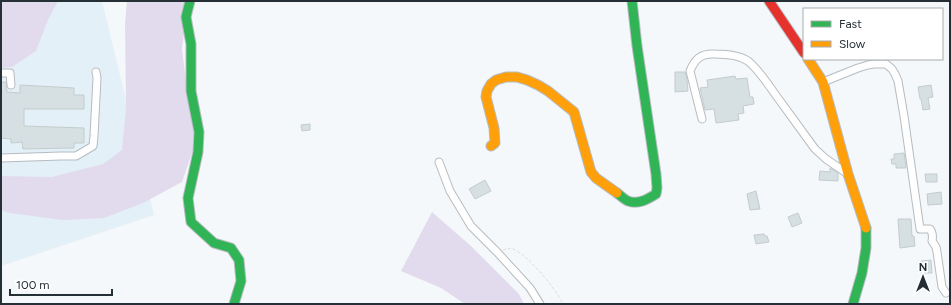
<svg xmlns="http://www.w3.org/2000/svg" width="951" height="305" font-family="Figtree,sans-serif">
  <rect width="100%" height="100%" fill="#f5f8fa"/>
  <!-- built -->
  <path fill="#e3f0f8" d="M61,1H102L154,215L1,266V19Z"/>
  <!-- green -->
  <g fill="#e2dbed">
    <path d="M1,1H58L48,20L36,51L12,67L1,68Z"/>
    <path d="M127,1H188L182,49L188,97L197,139L182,182L143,203L104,218L63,220L9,213L1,210V176L52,177L103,164L122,150L126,108L125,23Z"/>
    <path d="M432,212L471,246L519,294L524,304H465L441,288L401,271Z"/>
  </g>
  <!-- building -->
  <g fill="#d6dfe1" stroke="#c4cccd">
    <path d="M675,72H685L687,80L688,91L675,92Z"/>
    <path d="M735,76L736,79L747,78L750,97H753L754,104L743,106L744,113L738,114L739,120L716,123L714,109L705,110L700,88L708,87L707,80Z"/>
    <path d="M1,82H6L7,92L20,93V85L74,88V95H84V109H24V126L84,128V143H74V148L23,149L22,142L11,143V139L1,138Z"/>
    <path d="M931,85L933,97L928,98L930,109L923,110L921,99H920L918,87Z"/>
    <path d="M310,124V130L302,131L301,125Z"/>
    <path d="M904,153L906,168H896V164H892L891,159H894V154Z"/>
    <path d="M830,168L838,173V181L819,180L820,171L830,172Z"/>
    <path d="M925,174H937V182H926Z"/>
    <path d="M485,180L491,191L475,199L469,189Z"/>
    <path d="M756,191L760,209L750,210L747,194Z"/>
    <path d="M941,192L942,204L928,205L927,194Z"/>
    <path d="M798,213L802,223L792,227L788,217Z"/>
    <path d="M898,219H911L912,236H914L915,246L900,248Z"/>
    <path d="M764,234L765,236H767L769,242L756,244L754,235Z"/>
    <path d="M931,260L932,273H921V261Z"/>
  </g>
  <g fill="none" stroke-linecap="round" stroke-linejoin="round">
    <!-- street casing -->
    <g stroke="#b6bcc1" stroke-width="9">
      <g id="street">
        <path d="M1,73H10L11,85"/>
        <path d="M823,82L858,68L868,65L874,64H886L892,69L895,74L898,81L904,116L920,229H930C933,233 933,236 932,241L936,247L937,252L942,287L946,293"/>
        <path d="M702,119L690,71C695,59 701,53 715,54C725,54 739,55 748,61C758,69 768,84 775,94C789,113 802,131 815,149L826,159L848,174"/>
        <path d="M1,158L61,156H76L93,146L94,136L97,78L96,72"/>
        <path d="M439,162L450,191L471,226L497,252L530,288L540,304"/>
      </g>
    </g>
    <!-- fast casing -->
    <g stroke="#b6bcc1" stroke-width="11">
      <g id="fast">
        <path d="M190,1L186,17L191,44V91L199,132L198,152L188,198L191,222L214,243L231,248L239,260L241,281L234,304"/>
        <path d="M617,193C621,196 625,200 628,201C638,205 648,199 656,194L657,188L656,174L637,46L632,1"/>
        <path d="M853,304L862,273L866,248V228"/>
      </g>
    </g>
    <!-- slow casing -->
    <g stroke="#b6bcc1" stroke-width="11">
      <g id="slow">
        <path d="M808,59L823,82L848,174L866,228"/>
        <path d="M491,146L495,143L494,128L486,97L487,91L491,84L496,80L506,77H517L527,80L538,85L548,91L574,112L591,172L596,178L617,193"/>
      </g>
    </g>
    <!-- jam casing -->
    <g stroke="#b6bcc1" stroke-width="11">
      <path id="jam" d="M769,1L804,53"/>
    </g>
    <!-- path -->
    <path stroke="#dadbdc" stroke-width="1" stroke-dasharray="3 2" stroke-linecap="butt" d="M503,250C507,249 509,248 513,249C527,254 557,290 563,304"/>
    <!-- street -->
    <use href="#street" stroke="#fefefe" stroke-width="7"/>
    <!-- fast -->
    <use href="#fast" stroke="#30b455" stroke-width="9"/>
    <!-- slow -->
    <use href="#slow" stroke="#ff9f0a" stroke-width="9"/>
    <!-- jam -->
    <use href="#jam" stroke="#e5322d" stroke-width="9"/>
  </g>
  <!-- border -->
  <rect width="951" height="305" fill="none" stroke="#242f36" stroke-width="4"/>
  <!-- legend -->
  <rect x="803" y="8" width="140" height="52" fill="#ffffff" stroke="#a7acaf"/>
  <rect x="811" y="21" width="20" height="6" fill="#30b455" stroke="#a7acaf"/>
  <text x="839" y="28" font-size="12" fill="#242f36">Fast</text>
  <rect x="811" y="41" width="20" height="6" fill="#ff9f0a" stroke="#a7acaf"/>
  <text x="839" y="48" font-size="12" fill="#242f36">Slow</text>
  <!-- north arrow -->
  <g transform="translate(923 277)" stroke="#ffffff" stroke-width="3" paint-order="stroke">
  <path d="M0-3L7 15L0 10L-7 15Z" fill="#242f36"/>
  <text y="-6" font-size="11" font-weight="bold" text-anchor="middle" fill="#242f36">N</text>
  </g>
  <!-- scale -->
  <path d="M10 289v6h102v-6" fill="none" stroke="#242f36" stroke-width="2"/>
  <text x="16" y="289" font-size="12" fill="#242f36" stroke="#ffffff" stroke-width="3" paint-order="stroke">100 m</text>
</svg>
